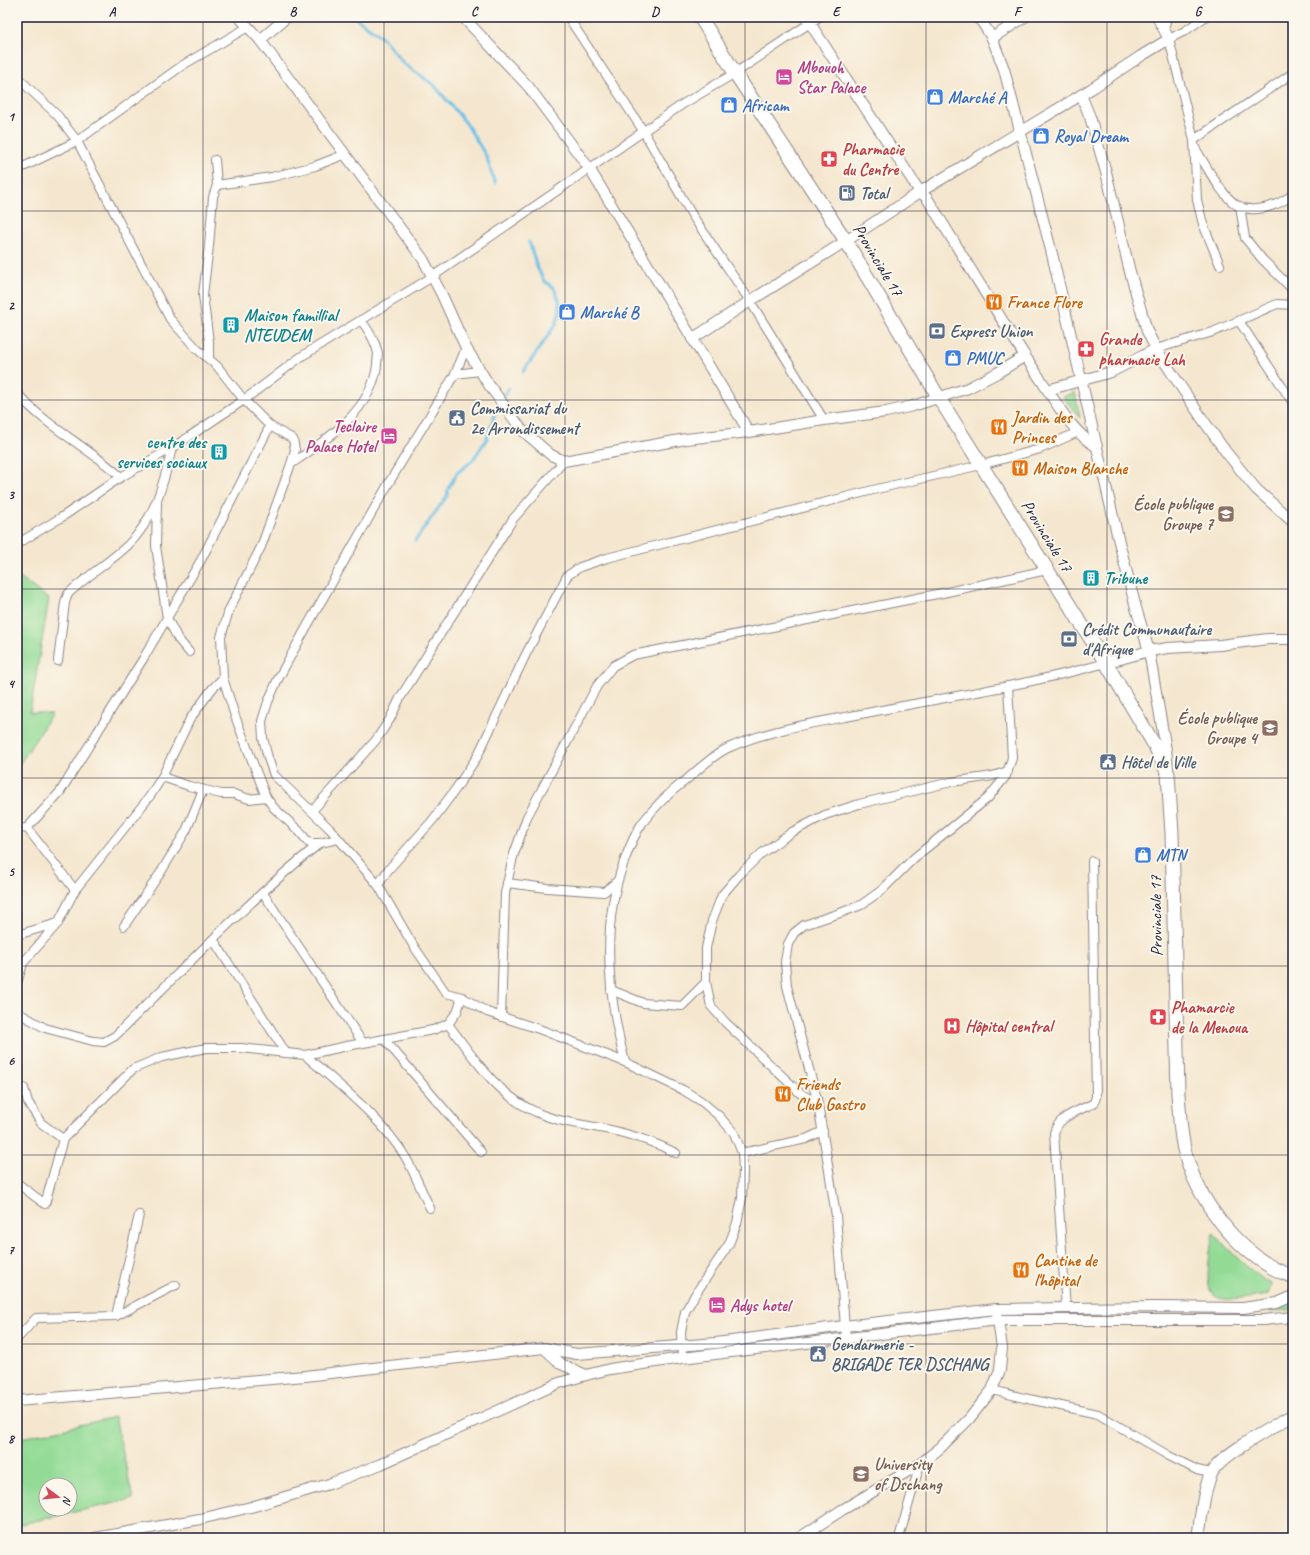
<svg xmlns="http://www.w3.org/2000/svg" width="1310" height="1555" font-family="Caveat,sans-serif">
  <rect width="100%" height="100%" fill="#fbf7ec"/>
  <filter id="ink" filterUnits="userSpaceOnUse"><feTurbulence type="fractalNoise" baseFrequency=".025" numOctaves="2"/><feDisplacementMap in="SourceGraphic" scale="8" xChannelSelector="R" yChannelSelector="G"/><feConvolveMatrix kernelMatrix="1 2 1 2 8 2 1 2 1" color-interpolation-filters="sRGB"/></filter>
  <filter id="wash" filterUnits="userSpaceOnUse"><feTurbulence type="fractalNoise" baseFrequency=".012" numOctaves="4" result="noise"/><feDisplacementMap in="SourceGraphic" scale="16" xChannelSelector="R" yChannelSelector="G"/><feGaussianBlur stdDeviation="0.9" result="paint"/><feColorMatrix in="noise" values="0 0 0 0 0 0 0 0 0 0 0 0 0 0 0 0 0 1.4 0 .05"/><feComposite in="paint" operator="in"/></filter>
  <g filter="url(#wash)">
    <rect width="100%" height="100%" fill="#f5e7cf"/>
    <!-- green -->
    <g fill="#93db95" stroke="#5a7e68" fill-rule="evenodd">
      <path d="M1075,392L1080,418L1063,397Z"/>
      <path d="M17,576L49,599L30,712L52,714L17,768Z"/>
      <path d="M1213,1232C1230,1252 1248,1270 1271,1284L1268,1295C1252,1297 1231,1303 1216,1297C1201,1291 1212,1244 1213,1232Z"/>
      <path d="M1293,1302V1309L1270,1312L1269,1310Z"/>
      <path d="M115,1417L133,1499L17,1525V1439ZM46,1485H70V1509H46Z"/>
    </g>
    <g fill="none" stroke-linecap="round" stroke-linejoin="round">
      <!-- stream -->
      <g stroke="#6abfe7" stroke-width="3">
        <path d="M356,17L358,20L382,37L404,64L434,85L466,123L486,156L495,183"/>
        <path d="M523,372L556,324L560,311L559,300L554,288L544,281L537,267L529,242"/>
        <path d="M502,400L509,388"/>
        <path d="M415,541L447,496L448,489L457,473L472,461L486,440L496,411"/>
      </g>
    </g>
  </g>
  <g filter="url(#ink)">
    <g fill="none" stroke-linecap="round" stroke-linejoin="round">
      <!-- minor casing -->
      <g stroke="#8c8485" stroke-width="10">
        <g id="minor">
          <path d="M568,17L644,132L692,215L750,301L824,420"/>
          <path d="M1205,17L1185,31L1169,39L1194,140L1197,200L1203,224L1220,265"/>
          <path d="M1164,29L1167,17"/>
          <path d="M17,77L58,116L77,141L170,319L197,349L217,366L244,400L270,426L293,439L295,450L291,464L261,547L229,610L221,637L223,678L235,716L266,797L274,808L299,831L309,843H320L338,839"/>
          <path d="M1194,140L1293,73"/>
          <path d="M1195,148C1206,165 1222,198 1240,207C1250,211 1264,209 1274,205C1281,203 1287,198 1293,195"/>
          <path d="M17,170L77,141L183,65L248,27"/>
          <path d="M217,185L272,177L315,166L346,154"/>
          <path d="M1240,206L1245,238L1262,259L1293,290"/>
          <path d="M1239,321L1293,403"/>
          <path d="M466,348L455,374L390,481L306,628L277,681L268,702L262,721L263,738L268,758L274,775L330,829L378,885L413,945L446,993L462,997L487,1012L539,1029L625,1062L683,1090L701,1101L719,1116L734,1133L742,1153L743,1169L742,1198L737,1223L729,1244L696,1293L685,1312L681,1332L682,1358"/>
          <path d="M1156,349L1213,332L1277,304L1293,305"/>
          <path d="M209,359V342L203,295L209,246L213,197L217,185L215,160"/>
          <path d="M455,374L480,371"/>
          <path d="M17,393C46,427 88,447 121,477"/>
          <path d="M291,464C326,440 372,411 377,365C377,361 378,356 378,353C375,340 368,330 361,320"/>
          <path d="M157,503L156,546L167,618L178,639L189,652"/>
          <path d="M17,544L62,517L121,477L172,448L244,400L302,356L432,277L683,104L735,73L819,17"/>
          <path d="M58,661L65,602L68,594C86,576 109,563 128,545C154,520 164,483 172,448"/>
          <path d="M162,777L189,786L221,794H234L249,799L266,797"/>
          <path d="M312,811L376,740L390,719L400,698L513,519L564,461"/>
          <path d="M27,828L75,890"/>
          <path d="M17,829L27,828L60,792L143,659L201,560L270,426"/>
          <path d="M507,883L547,888L604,892L616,882"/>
          <path d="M378,885L388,870L432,821L455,790L477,757L526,654L567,576L580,567L607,558L881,488L981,465L1040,449L1078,432"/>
          <path d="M263,893L363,1043"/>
          <path d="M124,926L161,872L186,831L203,790"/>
          <path d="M17,935L58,923"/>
          <path d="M213,939L286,1053"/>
          <path d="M17,983L23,963L58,923L75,890L150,796L162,777L190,719L212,689L223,678"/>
          <path d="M611,990L643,1003L682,1006L706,982"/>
          <path d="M17,1012L45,1028L93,1041L104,1042L115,1036C182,970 247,902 320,843"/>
          <path d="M501,1017L505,893L513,857L527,817L597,686L613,666L633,655L947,592L1047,570"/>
          <path d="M448,1024C473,1057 497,1095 536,1112C561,1124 592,1125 619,1132C639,1137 658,1144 676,1153"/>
          <path d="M384,1039L481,1152"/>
          <path d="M305,1055C341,1087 381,1117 406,1158C415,1174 422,1192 430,1208"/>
          <path d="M625,1062C608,997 600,926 624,862C629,848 635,833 643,822C656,805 670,792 686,780C699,769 713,755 728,748C768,730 813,723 856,715C939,698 1024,686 1106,663"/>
          <path d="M24,1088L28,1102L41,1123L63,1139"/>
          <path d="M817,1099L808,1098L800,1093L725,1022L711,1006L706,982V948L712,921L722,895L739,875L762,853L792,832L825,815L859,804L951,782L993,776L1008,771"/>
          <path d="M742,1153L806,1139L823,1131"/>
          <path d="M17,1183L45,1204L63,1139L133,1069L162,1057L206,1048H241L305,1055L347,1046L433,1030L448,1024L457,1012L462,997"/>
          <path d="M1066,1309L1054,1133C1058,1117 1076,1112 1090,1105L1094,1103L1096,1097L1092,861"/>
          <path d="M116,1316L176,1285"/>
          <path d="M17,1339L36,1318L116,1316L139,1215"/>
          <path d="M846,1339L836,1216L827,1158L817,1099L787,986L785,962L788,944L794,933L804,925L840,913L861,905L882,890L914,858L988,798L1006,776L1012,758L1008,686"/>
          <path d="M992,1390L1024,1398L1098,1414L1169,1456L1197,1470L1211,1473"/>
          <path d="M899,1538L920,1464"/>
        </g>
      </g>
      <!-- tertiary casing -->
      <g stroke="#8c8485" stroke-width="12">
        <g id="tertiary">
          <path d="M239,17L260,40"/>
          <path d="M287,17L260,40L423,259L442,295L466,348L489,385L522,430L551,455L564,461L686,439L749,432L824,420L886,412L913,406L968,388L997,373L1025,356"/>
          <path d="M463,17L528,86L589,168L749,432"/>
          <path d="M806,17L920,192L927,198C965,259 1001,321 1041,380C1057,404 1072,432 1097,447"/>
          <path d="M976,17L982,22L992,38L1004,69L1052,254L1118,538L1136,608L1149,651L1166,750L1168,768"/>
          <path d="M992,38L1025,17"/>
          <path d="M1081,95L1090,117L1106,172L1130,272L1147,331L1156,349L1201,417L1226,452L1256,489L1293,522"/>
          <path d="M692,339L750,301L846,241L920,192L1091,89L1141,56L1169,39L1157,17"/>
          <path d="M1048,390L1111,372L1156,349"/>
          <path d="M1106,663L1149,651L1168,648L1220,645L1268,639H1293"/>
          <path d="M544,1348L561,1364L586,1375L610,1369L682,1358L998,1320H1263L1293,1317"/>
          <path d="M17,1401L305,1376L544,1348L577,1354L716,1343L844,1326L996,1309L1157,1307L1243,1308L1277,1303L1293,1296"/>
          <path d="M95,1538L200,1519L251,1507L329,1484L381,1464L559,1383L586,1375"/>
          <path d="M799,1538L842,1510L920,1464L940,1448L969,1419L992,1390L1000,1370L1002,1348L997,1313"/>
        </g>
      </g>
      <!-- secondary casing -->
      <g stroke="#8c8485" stroke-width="14">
        <path id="secondary" d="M1198,1538C1201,1519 1203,1492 1211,1474C1221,1454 1273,1427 1293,1415"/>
      </g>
      <!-- primary casing -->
      <g stroke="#8c8485" stroke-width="15">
        <path id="primary" d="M700,17L735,73L846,241L939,398L1106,663L1155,746L1168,774L1172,833L1178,1094C1180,1116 1180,1139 1187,1160C1201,1203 1234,1246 1273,1268C1280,1272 1287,1274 1293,1277"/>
      </g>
      <!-- minor -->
      <use href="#minor" stroke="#fff" stroke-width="8"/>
      <!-- tertiary -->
      <use href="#tertiary" stroke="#fff" stroke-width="10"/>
      <!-- secondary -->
      <use href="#secondary" stroke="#fff" stroke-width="12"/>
      <!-- primary -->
      <use href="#primary" stroke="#fff" stroke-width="13"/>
    </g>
  </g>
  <!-- grid -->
  <path fill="none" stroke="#22223b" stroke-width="1" stroke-opacity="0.55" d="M203,17V1538M384,17V1538M565,17V1538M745,17V1538M926,17V1538M1107,17V1538M17,211H1293M17,400H1293M17,589H1293M17,778H1293M17,966H1293M17,1155H1293M17,1344H1293"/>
  <!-- icons -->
  <defs>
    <g id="hotel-square" transform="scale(0.9)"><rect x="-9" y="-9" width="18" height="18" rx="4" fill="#d1479c" stroke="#fbf7ec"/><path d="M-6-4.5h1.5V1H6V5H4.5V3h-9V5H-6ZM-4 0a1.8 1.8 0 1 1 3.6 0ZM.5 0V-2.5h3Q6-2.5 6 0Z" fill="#fff"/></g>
    <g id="shop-square" transform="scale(0.9)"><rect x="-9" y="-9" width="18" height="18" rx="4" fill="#3f7fe0" stroke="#fbf7ec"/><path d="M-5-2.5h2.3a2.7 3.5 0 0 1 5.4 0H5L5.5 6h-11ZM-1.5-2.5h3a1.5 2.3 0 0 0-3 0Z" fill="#fff"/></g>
    <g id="pharmacy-square" transform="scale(0.9)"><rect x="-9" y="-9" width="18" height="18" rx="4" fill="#e0444e" stroke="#fbf7ec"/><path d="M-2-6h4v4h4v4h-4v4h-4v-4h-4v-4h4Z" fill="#fff"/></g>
    <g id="fuel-square" transform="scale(0.9)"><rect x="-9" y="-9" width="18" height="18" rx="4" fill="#5c6f8a" stroke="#fbf7ec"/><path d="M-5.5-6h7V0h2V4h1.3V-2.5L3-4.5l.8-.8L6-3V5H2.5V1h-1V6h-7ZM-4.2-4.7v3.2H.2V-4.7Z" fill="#fff"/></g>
    <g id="restaurant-square" transform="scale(0.9)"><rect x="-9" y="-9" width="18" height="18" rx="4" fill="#e8710a" stroke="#fbf7ec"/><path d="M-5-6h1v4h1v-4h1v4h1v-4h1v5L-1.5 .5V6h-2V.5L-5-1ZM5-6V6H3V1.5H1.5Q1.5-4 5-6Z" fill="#fff"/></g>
    <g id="building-square" transform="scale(0.9)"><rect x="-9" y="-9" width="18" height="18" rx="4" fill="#0f9aa8" stroke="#fbf7ec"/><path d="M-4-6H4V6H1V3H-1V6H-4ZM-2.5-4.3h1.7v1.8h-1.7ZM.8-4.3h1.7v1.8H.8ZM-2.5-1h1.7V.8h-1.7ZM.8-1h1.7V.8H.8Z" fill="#fff"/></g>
    <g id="bank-square" transform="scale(0.9)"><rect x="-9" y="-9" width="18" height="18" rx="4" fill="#5c6f8a" stroke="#fbf7ec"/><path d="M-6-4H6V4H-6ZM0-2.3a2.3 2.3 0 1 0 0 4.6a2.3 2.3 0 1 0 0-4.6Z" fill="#fff"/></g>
    <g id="civic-square" transform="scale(0.9)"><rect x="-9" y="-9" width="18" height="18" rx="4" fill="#5c6f8a" stroke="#fbf7ec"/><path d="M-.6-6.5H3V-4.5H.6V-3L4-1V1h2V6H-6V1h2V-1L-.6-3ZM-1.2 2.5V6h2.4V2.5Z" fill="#fff"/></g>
    <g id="school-square" transform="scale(0.9)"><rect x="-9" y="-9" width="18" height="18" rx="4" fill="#8d6e63" stroke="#fbf7ec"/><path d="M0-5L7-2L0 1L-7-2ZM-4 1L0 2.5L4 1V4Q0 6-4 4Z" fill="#fff"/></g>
    <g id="hospital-square" transform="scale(0.9)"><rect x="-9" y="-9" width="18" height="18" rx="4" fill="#e0444e" stroke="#fbf7ec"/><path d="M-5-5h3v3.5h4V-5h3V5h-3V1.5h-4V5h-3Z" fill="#fff"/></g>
    <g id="university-square" transform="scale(0.9)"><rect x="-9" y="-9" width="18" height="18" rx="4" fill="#8d6e63" stroke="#fbf7ec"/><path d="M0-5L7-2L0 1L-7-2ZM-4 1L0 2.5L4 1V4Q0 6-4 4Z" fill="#fff"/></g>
  </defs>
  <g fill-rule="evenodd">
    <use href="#hotel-square" x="784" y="77"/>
    <use href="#shop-square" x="935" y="97"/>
    <use href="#shop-square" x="729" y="105"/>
    <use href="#shop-square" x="1041" y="136"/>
    <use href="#pharmacy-square" x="829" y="159"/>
    <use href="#fuel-square" x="847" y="193"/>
    <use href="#restaurant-square" x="994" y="302"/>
    <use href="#shop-square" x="567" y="312"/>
    <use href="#building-square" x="231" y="325"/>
    <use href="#bank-square" x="937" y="331"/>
    <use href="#pharmacy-square" x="1086" y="349"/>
    <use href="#shop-square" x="953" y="358"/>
    <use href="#civic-square" x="457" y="418"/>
    <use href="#restaurant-square" x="999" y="427"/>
    <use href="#hotel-square" x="389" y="436"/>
    <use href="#building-square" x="219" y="452"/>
    <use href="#restaurant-square" x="1020" y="468"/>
    <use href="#school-square" x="1226" y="514"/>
    <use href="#building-square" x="1091" y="578"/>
    <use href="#bank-square" x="1069" y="639"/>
    <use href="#school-square" x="1270" y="728"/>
    <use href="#civic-square" x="1108" y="762"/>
    <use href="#shop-square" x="1143" y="855"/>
    <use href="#pharmacy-square" x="1158" y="1017"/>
    <use href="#hospital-square" x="952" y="1026"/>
    <use href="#restaurant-square" x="783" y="1094"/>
    <use href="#restaurant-square" x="1021" y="1270"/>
    <use href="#hotel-square" x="717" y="1305"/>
    <use href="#civic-square" x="818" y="1354"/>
    <use href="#university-square" x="861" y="1474"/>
  </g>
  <g text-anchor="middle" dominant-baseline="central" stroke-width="4" stroke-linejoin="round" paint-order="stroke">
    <!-- hotel labels -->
    <g font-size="17" font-weight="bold" fill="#b23c85" stroke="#fbf7ec" text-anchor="start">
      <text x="797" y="67">Mbouoh<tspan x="797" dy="20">Star Palace</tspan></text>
      <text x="376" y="426" text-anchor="end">Teclaire<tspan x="376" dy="20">Palace Hotel</tspan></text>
      <text x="730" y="1305">Adys hotel</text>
    </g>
    <!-- shop labels -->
    <g font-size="17" font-weight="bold" fill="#366cbe" stroke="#fbf7ec" text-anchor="start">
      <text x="948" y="97">Marché A</text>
      <text x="742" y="105">Africam</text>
      <text x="1054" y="136">Royal Dream</text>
      <text x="580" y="312">Marché B</text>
      <text x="966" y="358">PMUC</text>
      <text x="1156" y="855">MTN</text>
    </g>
    <!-- health labels -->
    <g font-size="17" font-weight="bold" fill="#be3a42" stroke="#fbf7ec" text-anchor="start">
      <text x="842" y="149">Pharmacie<tspan x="842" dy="20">du Centre</tspan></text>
      <text x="1099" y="339">Grande<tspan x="1099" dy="20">pharmacie Lah</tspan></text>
      <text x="1171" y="1007">Phamarcie<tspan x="1171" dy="20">de la Menoua</tspan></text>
      <text x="965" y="1026">Hôpital central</text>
    </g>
    <!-- service labels -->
    <g font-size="17" font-weight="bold" fill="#4e5e75" stroke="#fbf7ec" text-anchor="start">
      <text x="860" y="193">Total</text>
      <text x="950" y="331">Express Union</text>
      <text x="470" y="408">Commissariat du<tspan x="470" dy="20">2e Arrondissement</tspan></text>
      <text x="1082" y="629">Crédit Communautaire<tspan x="1082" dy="20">d'Afrique</tspan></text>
      <text x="1121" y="762">Hôtel de Ville</text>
      <text x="831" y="1344">Gendarmerie -<tspan x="831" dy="20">BRIGADE TER DSCHANG</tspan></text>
    </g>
    <!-- street labels -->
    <g font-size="17" fill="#22223b" stroke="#fbf7ec">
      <text transform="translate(878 260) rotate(59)">Provinciale 17</text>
      <text transform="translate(1047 536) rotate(58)">Provinciale 17</text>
      <text transform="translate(1156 916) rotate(-91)">Provinciale 17</text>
    </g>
    <!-- food labels -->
    <g font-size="17" font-weight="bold" fill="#c56008" stroke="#fbf7ec" text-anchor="start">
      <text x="1007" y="302">France Flore</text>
      <text x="1012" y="417">Jardin des<tspan x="1012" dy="20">Princes</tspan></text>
      <text x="1033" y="468">Maison Blanche</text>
      <text x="796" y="1084">Friends<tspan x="796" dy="20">Club Gastro</tspan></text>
      <text x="1034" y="1260">Cantine de<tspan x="1034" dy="20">l'hôpital</tspan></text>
    </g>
    <!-- culture labels -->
    <g font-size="17" font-weight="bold" fill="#0d838f" stroke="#fbf7ec" text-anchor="start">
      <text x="244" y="315">Maison famillial<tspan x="244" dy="20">NTEUDEM</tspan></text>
      <text x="206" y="442" text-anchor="end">centre des<tspan x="206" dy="20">services sociaux</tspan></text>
      <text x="1104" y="578">Tribune</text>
    </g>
    <!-- education labels -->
    <g font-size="17" font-weight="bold" fill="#785e54" stroke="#fbf7ec" text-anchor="end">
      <text x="1213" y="504">École publique<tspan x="1213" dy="20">Groupe 7</tspan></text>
      <text x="1257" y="718">École publique<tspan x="1257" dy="20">Groupe 4</tspan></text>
      <text x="874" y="1464" text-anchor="start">University<tspan x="874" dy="20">of Dschang</tspan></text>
    </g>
  </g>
  <!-- margin -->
  <rect width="1310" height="1555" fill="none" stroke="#fbf7ec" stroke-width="44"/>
  <!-- north arrow -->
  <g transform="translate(58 1497) rotate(106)"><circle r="19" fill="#fbf7ec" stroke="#a4a2a5"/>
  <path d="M0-3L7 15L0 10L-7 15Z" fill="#d1495b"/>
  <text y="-6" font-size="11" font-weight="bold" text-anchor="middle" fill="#22223b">N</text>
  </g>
  <rect x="22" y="22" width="1266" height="1511" fill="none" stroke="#22223b" stroke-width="1.5"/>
  <g font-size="13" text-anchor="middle" font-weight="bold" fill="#22223b">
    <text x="112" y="16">A</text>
    <text x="293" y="16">B</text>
    <text x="474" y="16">C</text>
    <text x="655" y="16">D</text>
    <text x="836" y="16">E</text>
    <text x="1017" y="16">F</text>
    <text x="1198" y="16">G</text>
    <text x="11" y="121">1</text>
    <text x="11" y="310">2</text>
    <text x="11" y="499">3</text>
    <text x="11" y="688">4</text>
    <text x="11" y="876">5</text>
    <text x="11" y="1065">6</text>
    <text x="11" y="1254">7</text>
    <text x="11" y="1443">8</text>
  </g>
</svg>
